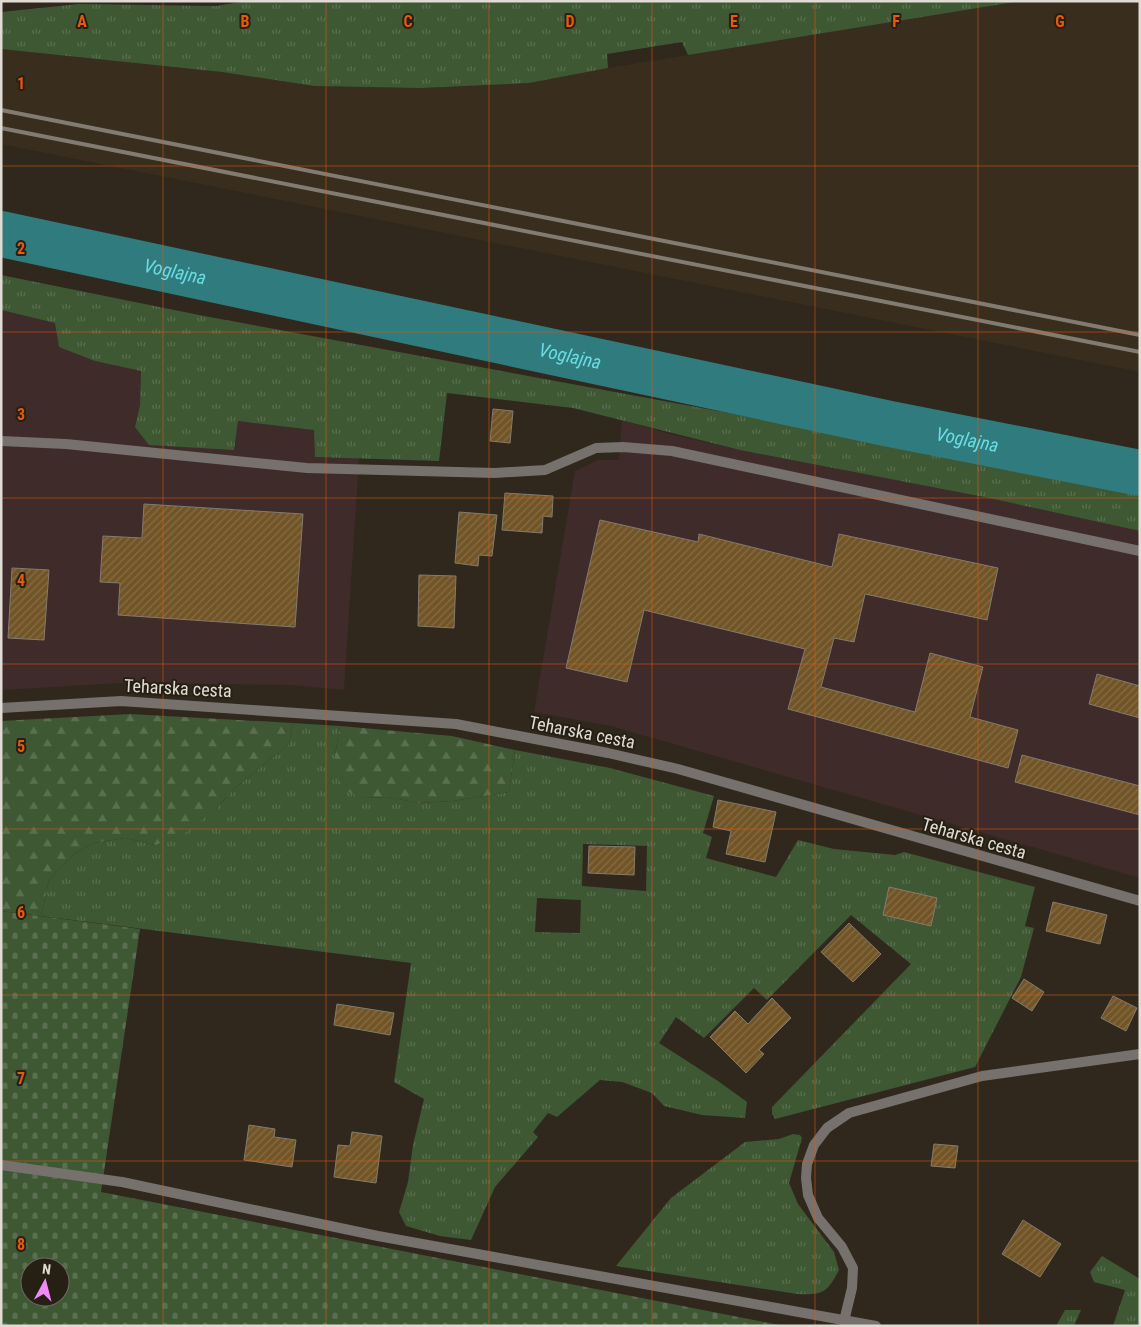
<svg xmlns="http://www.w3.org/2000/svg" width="1141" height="1327" font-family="'Roboto Condensed',sans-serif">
  <defs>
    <pattern id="grass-tufts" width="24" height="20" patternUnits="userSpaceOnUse" patternTransform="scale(1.25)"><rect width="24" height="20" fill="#3e5833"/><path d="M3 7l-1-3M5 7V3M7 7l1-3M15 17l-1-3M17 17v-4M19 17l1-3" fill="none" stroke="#5a6f50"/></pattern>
    <pattern id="forest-firs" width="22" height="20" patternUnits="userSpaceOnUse" patternTransform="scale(1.25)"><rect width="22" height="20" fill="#3e5833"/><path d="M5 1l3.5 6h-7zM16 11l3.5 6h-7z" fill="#5a6f50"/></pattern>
    <pattern id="cemetery-stones" width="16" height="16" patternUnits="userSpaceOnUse" patternTransform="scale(1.25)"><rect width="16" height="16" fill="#3e5833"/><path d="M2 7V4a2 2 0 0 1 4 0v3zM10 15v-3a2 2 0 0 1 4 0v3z" fill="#5a6f50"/></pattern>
    <pattern id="building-hatch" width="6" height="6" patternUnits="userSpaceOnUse" patternTransform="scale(1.25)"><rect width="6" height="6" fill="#725527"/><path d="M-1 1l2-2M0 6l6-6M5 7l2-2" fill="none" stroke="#866d45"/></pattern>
  </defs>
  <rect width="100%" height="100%" fill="#30281d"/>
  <!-- built -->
  <path fill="#392e1d" d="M1021,1H1140V372L1,144V49L222,72L314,86L421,88L529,83L608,68Z"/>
  <!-- industrial -->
  <g fill="#3f2b2a">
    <path d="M1,310L55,323L95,361L142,371L140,405L135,427L238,421L315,430V457L359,458L344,690L292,685L120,683L1,690Z"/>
    <path d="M622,420L666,433L740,450L989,498L1140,531V878L611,726L534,712L575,471L598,460H619Z"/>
  </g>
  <!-- grass -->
  <g fill="url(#grass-tufts)" fill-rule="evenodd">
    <path d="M247,1H1021L688,55L682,42L607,54L608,68L529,83L421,88L314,86L222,72L1,49V12L79,4L216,6Z"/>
    <path d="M1,275L204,316L1140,489V531L989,498L740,450L573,408L447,393L439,461L315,457L314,430L238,421L234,450L149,445L135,427L140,405L141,371L95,361L59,347L55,323L1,310Z"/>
    <path d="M293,723L340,726L334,761L362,798L388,797L419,803L453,801L509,792L515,750L610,768L714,796L703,833L712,837L706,858L776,877L798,840L834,849L895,855L904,852L1035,887L1025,926L1034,928L1021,977L975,1067L775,1119L772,1114V1107L911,964L851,915L767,1000L754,988L704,1038L676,1017L659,1043L718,1081L747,1102L745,1118L702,1115L664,1106L652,1093L622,1082L600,1080L557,1117L548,1113L533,1132L538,1137L495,1187L471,1240L440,1236L406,1226L399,1212L408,1182L413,1145L424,1099L394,1082L411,963L41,916L49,880L75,853L94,843L125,838L155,845L216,809L235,788L289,744ZM583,844L647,846L646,891L582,886ZM537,898L581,900L580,933L535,932Z"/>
    <path d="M793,1134L800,1135L802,1138L789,1183L798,1204L834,1252L839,1270C827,1293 823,1295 797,1294L616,1266L671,1198L745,1142L779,1139Z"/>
    <path d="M1102,1256L1140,1279V1326H1113L1125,1290L1094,1282L1090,1272Z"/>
    <path d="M1065,1310H1081L1074,1326H1056Z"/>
  </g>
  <!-- forest -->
  <g fill="url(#forest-firs)">
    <path d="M130,714L293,723L289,744L235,788L216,809L182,835L155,845L125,838L94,843L75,853L49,880L41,916L1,911V721Z"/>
    <path d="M340,726L452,736L515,750L509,792L453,801L419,803L388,797L362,798L340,788L334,761Z"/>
  </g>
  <!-- cemetery -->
  <path fill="url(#cemetery-stones)" fill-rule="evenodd" d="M1,911L140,929L101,1192L785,1326H1ZM30,1267H60V1297H30Z"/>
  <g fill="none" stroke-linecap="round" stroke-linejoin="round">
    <!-- river -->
    <path stroke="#307b7e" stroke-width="46" id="s1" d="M1,234L890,424L1140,473"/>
  </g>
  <!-- building -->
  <g fill="url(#building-hatch)" stroke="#847b6e">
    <path d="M493,409L513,411L510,443L490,441Z"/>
    <path d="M505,493L553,496L552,517L543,516L542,533L502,530Z"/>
    <path d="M144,504L303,514L295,627L118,615L120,583L100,582L103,536L142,538Z"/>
    <path d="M459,512L497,515L492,556L479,555L478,566L455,563Z"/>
    <path d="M600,520L698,542L699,534L832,567L839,534L998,568L987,620L865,594L854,642L834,638L821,687L915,712L930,653L983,667L970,717L1018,730L1008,768L788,709L805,649L644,610L627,682L566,668Z"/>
    <path d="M12,568L49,570L44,640L8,638Z"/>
    <path d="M419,575L456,576L454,628L418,626Z"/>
    <path d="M1097,674L1140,686V718L1089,704Z"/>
    <path d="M1022,755L1140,786V815L1015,782Z"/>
    <path d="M718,800L776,812L765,862L726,854L731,831L713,827Z"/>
    <path d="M589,846L635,847L634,875L588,873Z"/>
    <path d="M889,887L937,898L931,926L883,915Z"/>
    <path d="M1053,902L1107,915L1100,944L1046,931Z"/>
    <path d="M849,923L881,954L853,982L821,952Z"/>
    <path d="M1024,979L1044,992L1032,1011L1012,998Z"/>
    <path d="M1113,996L1137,1008L1126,1031L1101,1018Z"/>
    <path d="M772,998L791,1018L759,1050L764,1054L746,1073L710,1037L735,1011L748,1024Z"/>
    <path d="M337,1004L394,1013L390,1035L334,1025Z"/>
    <path d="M249,1125L275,1129L274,1137L296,1140L292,1167L244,1160Z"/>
    <path d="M352,1132L382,1136L376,1183L334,1177L338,1145L350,1146Z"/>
    <path d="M934,1144L958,1146L955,1168L931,1166Z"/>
    <path d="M1023,1220L1061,1244L1040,1277L1002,1254Z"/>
  </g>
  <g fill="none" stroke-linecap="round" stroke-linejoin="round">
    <!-- minor -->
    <g stroke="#76716c" stroke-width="10">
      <path d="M1,441L66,444L307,468L495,473L545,470L596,448L623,447L672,451L1140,551"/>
      <path d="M1,1165L122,1182L378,1236L876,1326"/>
      <path d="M844,1321L852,1288L853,1268L842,1247L818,1218L808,1195L806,1178L807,1164L814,1145L827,1128L849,1113L982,1076L1140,1054"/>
    </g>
    <!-- tertiary -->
    <path stroke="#76716c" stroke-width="10" d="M1,708L121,701L456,724L608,753L678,769L1140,901"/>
    <!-- rail -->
    <g stroke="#817b71" stroke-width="4">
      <path d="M1,110L1140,335"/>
      <path d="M1,128L1140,352"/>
    </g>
  </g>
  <!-- grid -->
  <path fill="none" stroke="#e8590c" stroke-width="1" stroke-opacity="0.55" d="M163,1V1326M326,1V1326M489,1V1326M652,1V1326M815,1V1326M978,1V1326M1,166H1140M1,332H1140M1,498H1140M1,664H1140M1,829H1140M1,995H1140M1,1161H1140"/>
  <g text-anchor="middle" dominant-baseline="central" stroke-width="4" stroke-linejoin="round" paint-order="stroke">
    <!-- street labels -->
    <g font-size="18" fill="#e0dbd4" stroke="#261f14">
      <text transform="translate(178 688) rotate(3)">Teharska cesta</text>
      <text transform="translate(582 732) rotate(11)">Teharska cesta</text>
      <text transform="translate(974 838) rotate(16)">Teharska cesta</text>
    </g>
    <!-- water labels -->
    <g font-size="19" font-style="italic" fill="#6adce1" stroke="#261f14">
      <text stroke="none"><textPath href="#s1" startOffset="178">Voglajna</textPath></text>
      <text stroke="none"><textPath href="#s1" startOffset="582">Voglajna</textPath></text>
      <text stroke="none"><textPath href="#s1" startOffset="988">Voglajna</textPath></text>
    </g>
  </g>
  <g font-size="16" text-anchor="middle" font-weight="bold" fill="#e8590c" stroke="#261f14" stroke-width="4" stroke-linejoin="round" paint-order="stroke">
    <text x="82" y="27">A</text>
    <text x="245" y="27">B</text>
    <text x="408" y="27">C</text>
    <text x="570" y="27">D</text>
    <text x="734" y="27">E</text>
    <text x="896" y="27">F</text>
    <text x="1060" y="27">G</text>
    <text x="21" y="89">1</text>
    <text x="21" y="254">2</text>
    <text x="21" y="420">3</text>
    <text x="21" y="586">4</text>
    <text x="21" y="752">5</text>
    <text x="21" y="918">6</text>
    <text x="21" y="1084">7</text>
    <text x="21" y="1250">8</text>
  </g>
  <!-- border -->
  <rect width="1141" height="1327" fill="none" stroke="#e0dbd4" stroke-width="5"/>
  <!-- north arrow -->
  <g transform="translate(45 1282) rotate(7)"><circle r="24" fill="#261f14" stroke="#706a61"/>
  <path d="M0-4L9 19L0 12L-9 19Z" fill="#f08bf5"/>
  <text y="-8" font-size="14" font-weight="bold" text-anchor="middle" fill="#e0dbd4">N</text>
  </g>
</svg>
